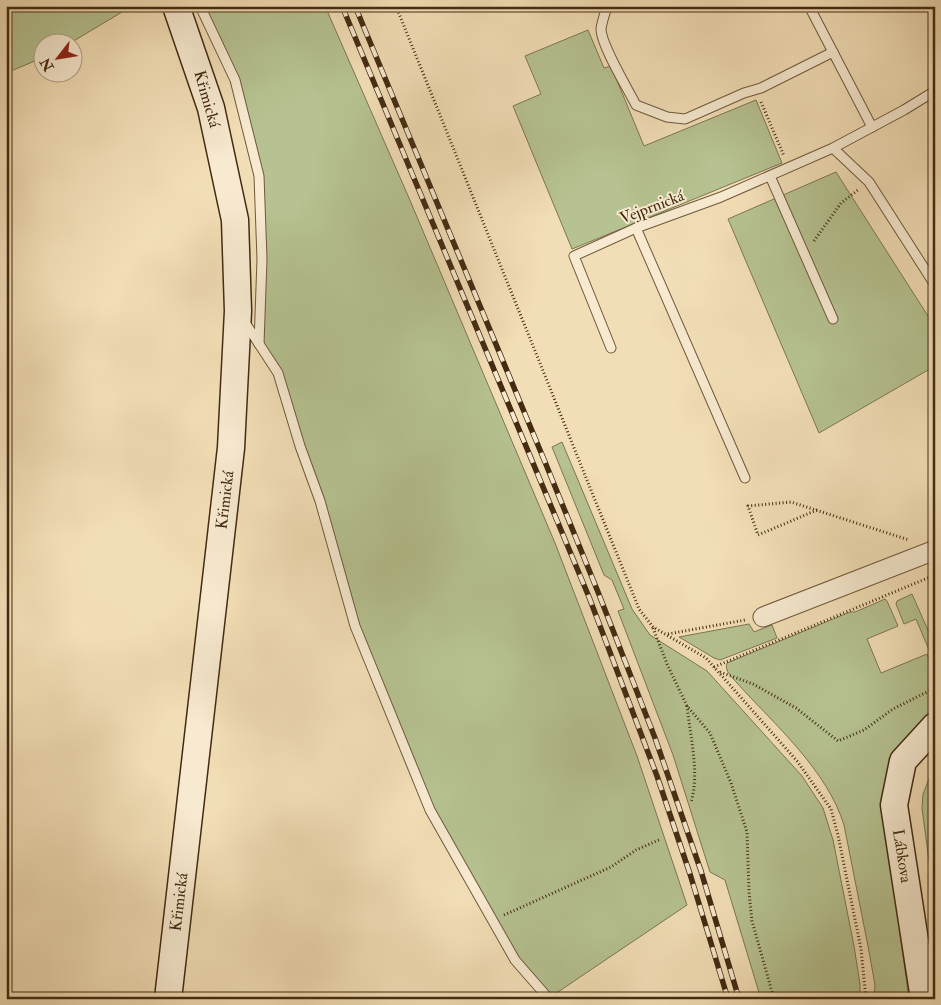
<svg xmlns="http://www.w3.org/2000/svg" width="941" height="1005" font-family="'IM FELL Double Pica',serif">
  <rect width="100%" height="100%" fill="#f2deb6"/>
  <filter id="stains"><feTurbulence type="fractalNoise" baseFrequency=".004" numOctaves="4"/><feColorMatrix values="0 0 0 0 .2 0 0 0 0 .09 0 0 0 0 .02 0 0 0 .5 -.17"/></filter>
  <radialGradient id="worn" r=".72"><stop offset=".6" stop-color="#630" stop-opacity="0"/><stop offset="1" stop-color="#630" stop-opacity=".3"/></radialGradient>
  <!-- green -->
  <g fill="#b6c291" stroke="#7c7652">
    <path d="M6,6H132L72,42H42V58L6,73Z"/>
    <path d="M200,6H325L409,198L555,543L637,756L687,905L549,998L515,960L430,810L355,626L278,373L259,344V176L235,80Z"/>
    <path d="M588,30L604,68L611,66L644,146L756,100L782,163L572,249L513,106L541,94L525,56Z"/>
    <path d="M836,172L935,327V366L819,433L728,219Z"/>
    <path d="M562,442L632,609L650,635L707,671L802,776L823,808L833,840L854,946L860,984V999H761L725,880L710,872L673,755L618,611L624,609L612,580L604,575L552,447Z"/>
    <path d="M912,594L935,646V708L917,725L901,745L887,839L909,999H874L875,985L868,946L844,825C827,770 775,725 737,683C732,677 724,671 727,663L850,612H855L885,599L887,601L898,626L867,639L881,673L927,654L929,659L932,657L916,619L904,624L896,604L897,601Z"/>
    <path d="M749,624L754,632L772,625L777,638L720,660L714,658L679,637Z"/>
    <path d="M935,764V907L922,808L923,794Z"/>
  </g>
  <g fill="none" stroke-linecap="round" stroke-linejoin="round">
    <!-- lane casing -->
    <g stroke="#6f583b" stroke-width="11">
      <g id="lane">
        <path d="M200,6L235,80L259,176L262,259L259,344"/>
        <path d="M607,6C605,14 602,21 601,29C601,45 628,89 636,105L667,117L685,119L744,93L761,88L833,52"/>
        <path d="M809,6L872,127"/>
        <path d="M833,148L869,182L935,285"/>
        <path d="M770,176L833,319"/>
        <path d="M636,228L745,478"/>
        <path d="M244,321L278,373L300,446L320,501L355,626L430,810L515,960L549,999"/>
        <path d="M611,348L574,256L636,228L721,197L833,148L904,110L935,91"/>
      </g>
    </g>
    <!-- street casing -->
    <g stroke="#6f583b" stroke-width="21">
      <path id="street" d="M763,617L935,550"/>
    </g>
    <!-- secondary casing -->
    <g stroke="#432b12" stroke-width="29">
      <g id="secondary">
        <path d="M168,999L231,448L238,311L235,220L211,108L176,6"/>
        <path d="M924,999L894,805L903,761L935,726"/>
      </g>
    </g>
    <!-- path -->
    <g stroke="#432b12" stroke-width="3" stroke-dasharray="1 2.5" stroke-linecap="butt">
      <path d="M396,6L639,609L653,627L706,658L797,761L831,809L838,835L861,949L866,999"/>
      <path d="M761,102L784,156"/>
      <path d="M814,241L841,203L858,190"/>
      <path d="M817,510L758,535L748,506L791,502L909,540"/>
      <path d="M653,628L667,664L687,706L710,733L731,783L747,832L749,892L752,921L774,999"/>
      <path d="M668,634L745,620"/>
      <path d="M714,667L935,575"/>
      <path d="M720,672L753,684L796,708L838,741L864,730L893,709L935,688"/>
      <path d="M687,706C690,736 700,774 691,802"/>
      <path d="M504,915L611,867L636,850L661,839"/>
    </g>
    <!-- lane -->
    <use href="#lane" stroke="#f7ead0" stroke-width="9"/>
    <!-- street -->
    <use href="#street" stroke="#f7ead0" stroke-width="19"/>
    <!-- secondary -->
    <use href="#secondary" stroke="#f7ead0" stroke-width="26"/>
    <!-- rail casing -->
    <g stroke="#432b12" stroke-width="5.5">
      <g id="rail">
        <path d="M342,6L589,597L657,776L690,874L728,999"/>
        <path d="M355,6L545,462L598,592L655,738L701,871L739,999"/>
      </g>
    </g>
    <!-- rail -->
    <use href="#rail" stroke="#f7ead0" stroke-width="4" stroke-dasharray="11" stroke-linecap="butt"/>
  </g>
  <g text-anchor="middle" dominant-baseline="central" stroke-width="4" stroke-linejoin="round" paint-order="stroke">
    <!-- street labels -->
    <g font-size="16" fill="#432b12" stroke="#f7ead0">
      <text transform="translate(207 99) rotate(74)">Křimická</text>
      <text transform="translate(652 207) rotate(-21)">Vejprnická</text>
      <text transform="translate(225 500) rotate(-83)">Křimická</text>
      <text transform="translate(902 856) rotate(81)">Lábkova</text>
      <text transform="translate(179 902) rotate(-83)">Křimická</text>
    </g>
  </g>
  <!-- margin -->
  <rect width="941" height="1005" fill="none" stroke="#f2deb6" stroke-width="25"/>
  <rect x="8" y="8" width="926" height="990" fill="none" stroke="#432b12" stroke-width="2.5"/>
  <rect x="12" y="12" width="916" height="980" fill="none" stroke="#432b12"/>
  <!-- north arrow -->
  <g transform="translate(58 58) rotate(239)"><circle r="24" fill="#f7ead0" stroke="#af9e84"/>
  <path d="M0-4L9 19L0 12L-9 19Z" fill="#8f2418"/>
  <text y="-8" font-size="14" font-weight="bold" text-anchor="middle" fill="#432b12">N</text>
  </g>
  <rect width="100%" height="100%" filter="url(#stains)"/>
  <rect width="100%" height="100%" fill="url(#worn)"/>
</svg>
